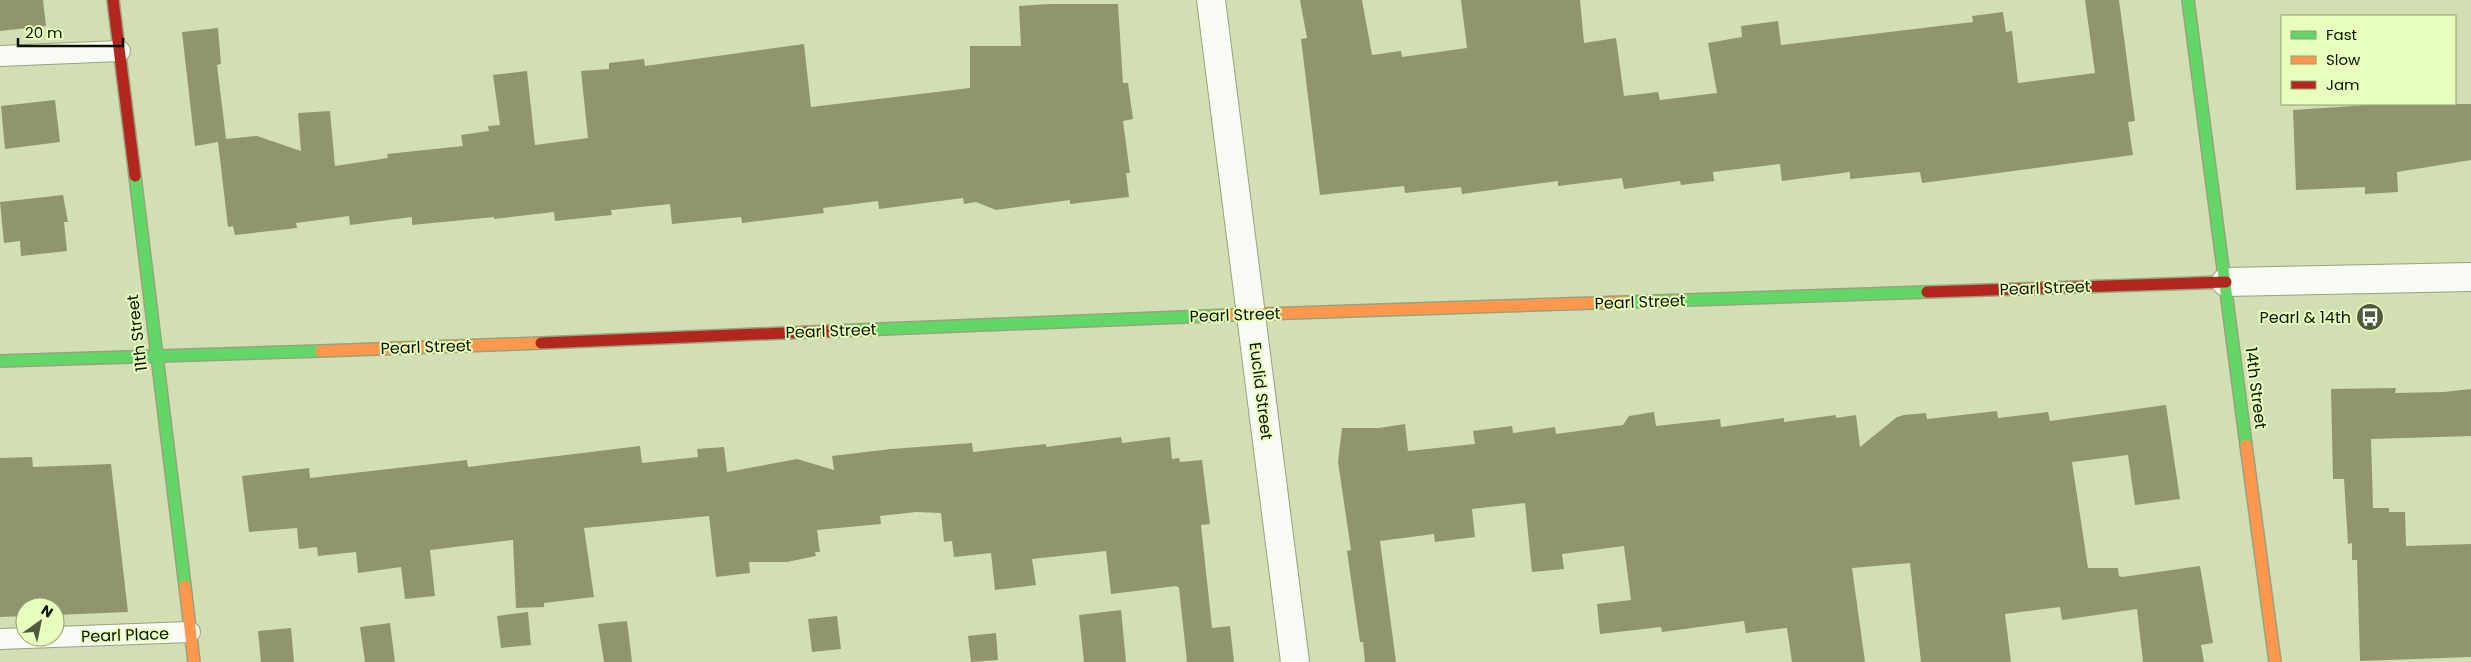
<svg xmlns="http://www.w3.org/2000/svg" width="2471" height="662" font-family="Poppins,sans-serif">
  <rect width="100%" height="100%" fill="#d1dfb3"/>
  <!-- building -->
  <g fill="#91956f">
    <path d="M0,0H43L46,26L0,31Z"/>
    <path d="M1300,0H1362L1372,55L1401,51L1402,57L1467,48L1461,0H1580L1584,43L1616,38L1624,96L1658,92L1660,100L1717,93L1708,43L1742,37L1741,26L1778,21L1781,45L1973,22L1972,16L2003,12L2006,32L2012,31L2018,83L2095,73L2085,0H2119L2135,121L2128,122L2133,155L1922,183L1920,172L1850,179V172L1782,181L1780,164L1713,172L1714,181L1681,185L1680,181L1624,189L1622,178L1558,186V181L1462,194L1461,187L1405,193L1404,186L1320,195L1301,39L1307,38Z"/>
    <path d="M1049,4H1118L1123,83H1128L1133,119L1123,121L1130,173H1126L1129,197L1070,204V200L996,210L976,202L964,204L963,198L879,209L878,201L823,208L824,213L742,223L741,217L672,224L670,204L611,210L612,215L555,221L554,212L494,219V217L412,225V217L350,225L349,216L296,223L297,228L235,235L233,226L228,227L218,142L195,146L182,32L218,28L221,64L217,65L226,139L257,136L301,151L298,113L330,111L335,166L388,158L387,154L463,146L461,135L489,131L488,126L500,125L493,75L527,71L535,145L588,138L581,71L609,69V63L644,59L645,66L804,44L811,107L970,88V46H1021L1019,6Z"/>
    <path d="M55,100L60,142L5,149L1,106Z"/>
    <path d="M2384,104H2471V160L2397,172L2398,192L2365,194V187L2296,190L2293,110Z"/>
    <path d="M63,195L68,222H64L67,251L21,256L20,241L4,243L0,202Z"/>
    <path d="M2396,388L2395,393L2444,392L2471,389V436L2371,439L2373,508H2389V512H2405L2406,546L2471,544V657L2360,661L2357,560H2352V543L2348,544L2344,479H2333L2331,389Z"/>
    <path d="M2166,405L2180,499L2135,505L2128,455L2072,462L2088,568H2118L2119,576L2122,577L2200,566L2213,643L2201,645L2204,662H2143L2137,609L2062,620L2060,607L2005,614L2011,662H1921L1910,563L1852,568L1865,662H1792L1787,628L1746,633L1744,621L1662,632L1661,627L1600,634L1597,604L1631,600L1624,546L1562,554L1564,569L1532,572L1525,503L1472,509L1475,537L1435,542L1434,534L1380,541L1396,662H1365L1363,642H1360L1347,551L1351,550L1338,462L1342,428H1379L1405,424L1408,451L1475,444L1473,431L1512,426L1513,433L1555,427L1556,434L1623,425L1629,416L1654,412L1656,426L1720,419L1721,427L1784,418V422L1836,415V418L1856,415L1860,447L1897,417L1904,415L1926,413L1927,419L1997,411L1998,418L2048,412L2050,421Z"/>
    <path d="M1121,437L1122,443L1170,437L1172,459L1179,458L1180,462L1202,460L1210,524L1201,525L1212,628L1230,626L1234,662H1187L1179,588L1176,586L1111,594L1106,551L1032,559L1036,585L995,590L991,553L954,557L952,541L944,542L941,513L916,512L880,516L881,524L817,530L820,552H815L816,556L787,562H749L750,573L716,577L709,516L584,528L594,597L544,603V607L516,608L513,540L430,550L435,596L405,599L401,567L358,573L356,552L318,556L317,547L299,549L297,528L249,532L242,476L309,468L310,478L467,460L468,467L640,446L642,463L698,457L697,449L724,447L727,472L797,459L834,470L832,456L891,449L972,443L973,452L1046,444V447Z"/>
    <path d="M32,457L33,467L111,464L128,612L55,615V607H25V616L0,617V458Z"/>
    <path d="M1121,610L1126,662H1084L1079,615Z"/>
    <path d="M528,612L531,645L501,648L497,616Z"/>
    <path d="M837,616L841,649L812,652L808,619Z"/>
    <path d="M627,621L632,662H604L598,624Z"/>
    <path d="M390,623L395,662H365L360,627Z"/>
    <path d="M291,628L294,662H261L258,631Z"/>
    <path d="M996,633L998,660L971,662L968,636Z"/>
  </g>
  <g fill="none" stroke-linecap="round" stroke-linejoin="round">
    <!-- lane casing -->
    <g stroke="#97a27f" stroke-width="22">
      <g id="lane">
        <path d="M0,56L120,51"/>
        <path d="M0,639L190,632"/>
      </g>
    </g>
    <!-- street casing -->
    <g stroke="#97a27f" stroke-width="30">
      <g id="street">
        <path d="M1211,0L1295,662"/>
        <path d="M2226,282L2471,277"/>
      </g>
    </g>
    <!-- fast casing -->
    <g stroke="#97a27f" stroke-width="14">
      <g id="fast">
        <path d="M2188,0L2246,445"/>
        <path d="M135,176L185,586"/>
        <path d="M1626,302L1927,292"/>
        <path d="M834,331L1232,315"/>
        <path d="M0,361L321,351"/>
      </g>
    </g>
    <!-- slow casing -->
    <g stroke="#97a27f" stroke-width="14">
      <g id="slow">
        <path d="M1232,315L1626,302"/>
        <path d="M321,351L541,343"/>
        <path d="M2246,445L2275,662"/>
        <path d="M185,586L194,662"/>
      </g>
    </g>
    <!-- jam casing -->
    <g stroke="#97a27f" stroke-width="14">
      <g id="jam">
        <path d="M113,0L135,176"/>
        <path d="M1927,292L2226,282"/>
        <path d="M541,343L834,331"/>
      </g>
    </g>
    <!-- lane -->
    <use href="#lane" stroke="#f8faf4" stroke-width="20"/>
    <!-- street -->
    <use href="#street" stroke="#f8faf4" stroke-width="28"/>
    <!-- fast -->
    <use href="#fast" stroke="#63d668" stroke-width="11"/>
    <!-- slow -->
    <use href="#slow" stroke="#ff974d" stroke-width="11"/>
    <!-- jam -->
    <use href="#jam" stroke="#b3261e" stroke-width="11"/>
  </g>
  <!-- icons -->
  <defs>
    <g id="bus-disc" transform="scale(1.4375)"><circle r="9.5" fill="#505a3f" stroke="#e8febc"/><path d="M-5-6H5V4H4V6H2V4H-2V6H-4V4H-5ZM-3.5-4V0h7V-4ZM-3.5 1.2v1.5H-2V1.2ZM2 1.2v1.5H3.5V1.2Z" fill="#fff"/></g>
  </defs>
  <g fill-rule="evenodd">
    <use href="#bus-disc" x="2370" y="317"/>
  </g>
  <g text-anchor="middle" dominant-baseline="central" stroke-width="4" stroke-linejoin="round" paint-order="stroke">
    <!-- street labels -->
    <g font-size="16" fill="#0b1200" stroke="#e8febc">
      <text transform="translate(2045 288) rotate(-2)">Pearl Street</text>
      <text transform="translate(1640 302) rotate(-2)">Pearl Street</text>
      <text transform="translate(1235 315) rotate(-2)">Pearl Street</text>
      <text transform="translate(831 331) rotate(-2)">Pearl Street</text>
      <text transform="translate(137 333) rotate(-97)">11th Street</text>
      <text transform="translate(426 347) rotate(-2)">Pearl Street</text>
      <text transform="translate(2256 388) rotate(83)">14th Street</text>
      <text transform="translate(1261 391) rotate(83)">Euclid Street</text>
      <text transform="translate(125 635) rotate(-2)">Pearl Place</text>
    </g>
    <!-- poi labels -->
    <g font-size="16" fill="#0b1200" stroke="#e8febc" text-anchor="end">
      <text x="2351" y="317">Pearl &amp; 14th</text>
    </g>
  </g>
  <!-- legend -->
  <rect x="2281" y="15" width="175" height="90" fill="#e8febc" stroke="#90a071"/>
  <rect x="2291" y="31" width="25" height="8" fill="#63d668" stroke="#90a071"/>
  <text x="2326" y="40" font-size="15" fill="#0b1200">Fast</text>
  <rect x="2291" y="56" width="25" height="8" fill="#ff974d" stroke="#90a071"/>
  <text x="2326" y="65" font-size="15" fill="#0b1200">Slow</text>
  <rect x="2291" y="81" width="25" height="8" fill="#b3261e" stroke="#90a071"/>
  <text x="2326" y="90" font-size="15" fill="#0b1200">Jam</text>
  <!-- north arrow -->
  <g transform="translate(40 622) rotate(33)"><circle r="24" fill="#e8febc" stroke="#90a071"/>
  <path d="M0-4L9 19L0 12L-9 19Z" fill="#505a3f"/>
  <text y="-8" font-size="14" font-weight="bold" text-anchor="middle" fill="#0b1200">N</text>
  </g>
  <!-- scale -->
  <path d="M18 38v8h105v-8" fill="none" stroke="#0b1200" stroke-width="2.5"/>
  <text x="25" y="38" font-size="15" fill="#0b1200" stroke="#e8febc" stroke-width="4" paint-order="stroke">20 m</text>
</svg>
